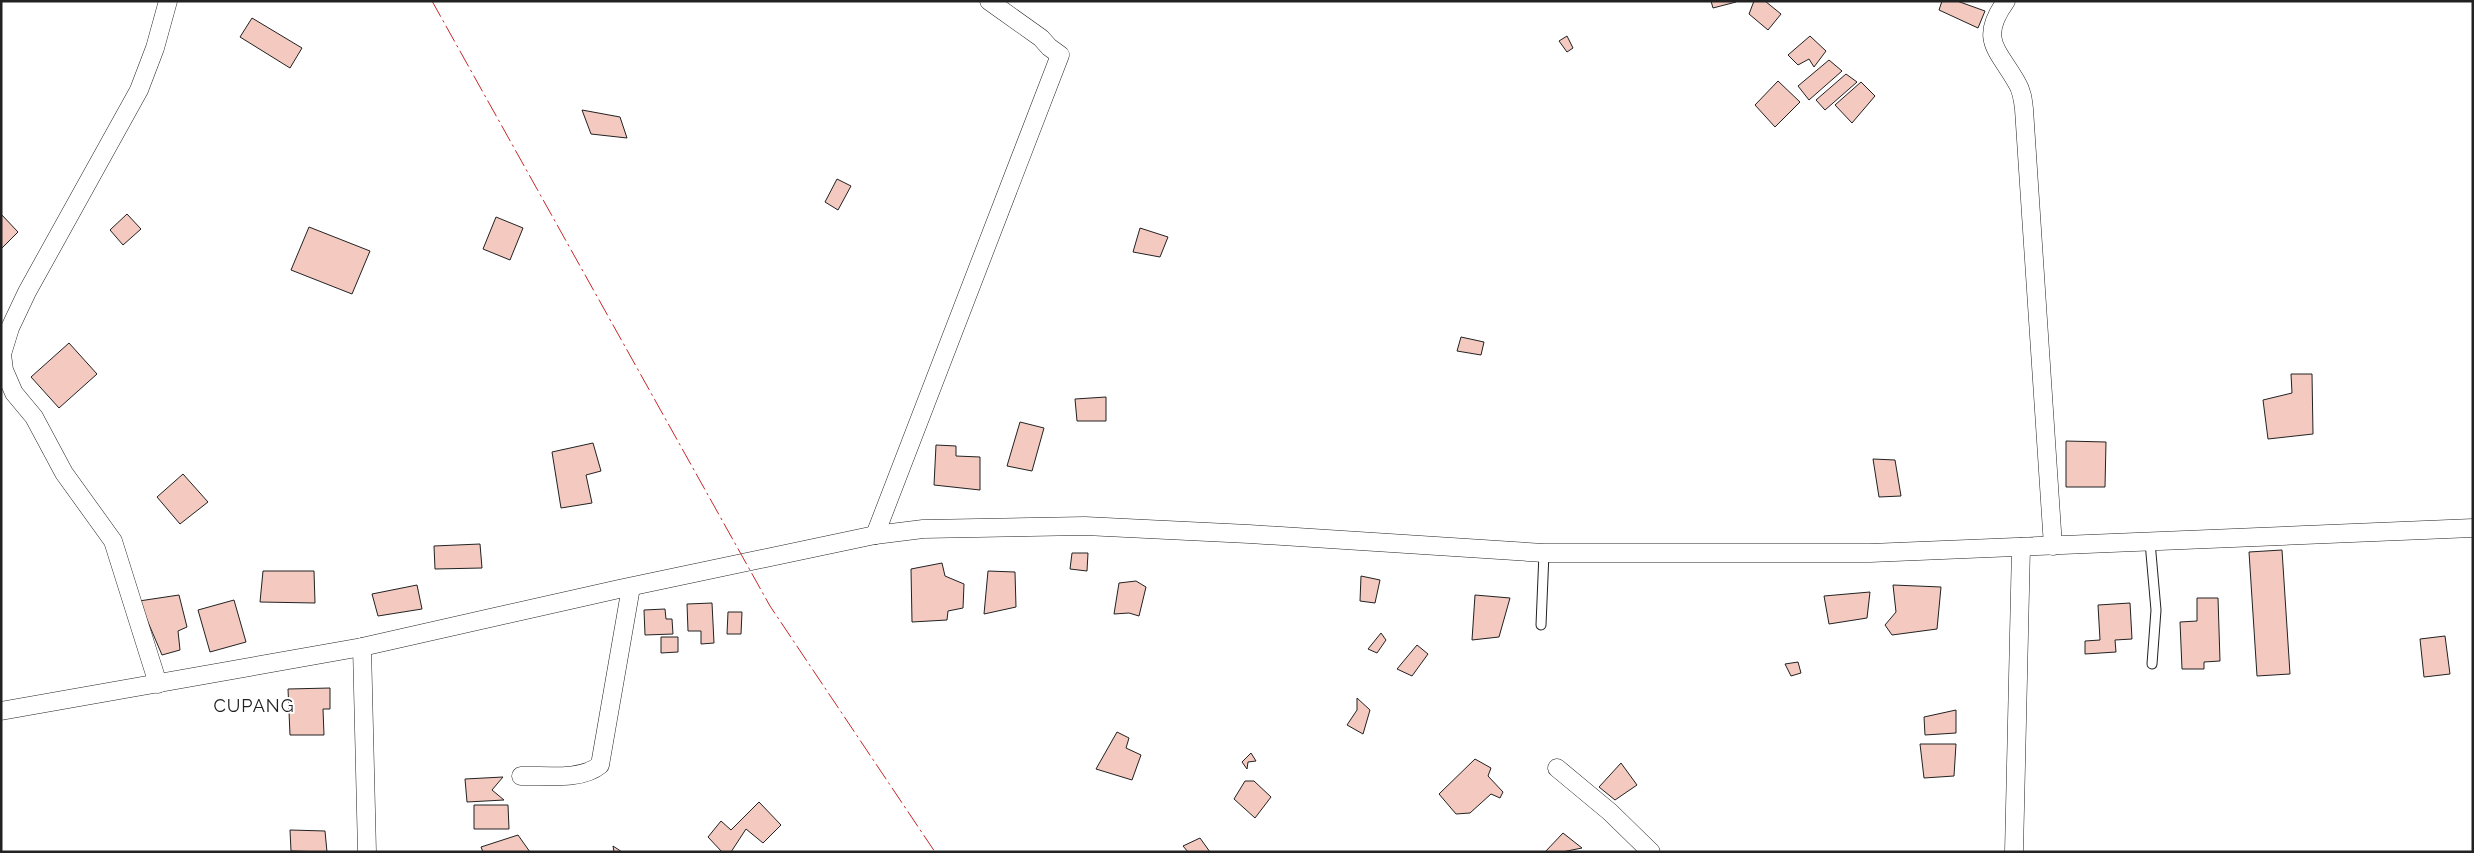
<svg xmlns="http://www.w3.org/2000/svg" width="2474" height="853" font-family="Raleway,sans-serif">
  <rect width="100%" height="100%" fill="#fff"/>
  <!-- building -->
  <g fill="#f3c9c0" stroke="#222">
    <path d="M1711,1H1736V2L1713,8Z"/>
    <path d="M1754,1H1765L1781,14L1768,30L1749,14Z"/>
    <path d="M1942,1H1957L1985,11L1978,28L1939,10Z"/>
    <path d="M252,18L302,48L290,68L240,37Z"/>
    <path d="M1567,36L1573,48L1567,52L1559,41Z"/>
    <path d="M1810,36L1826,51L1814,67L1809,59L1798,65L1788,55Z"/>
    <path d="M1829,60L1842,71L1809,100L1798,86Z"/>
    <path d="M1846,74L1857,82L1825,110L1816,100Z"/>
    <path d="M1778,81L1800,102L1775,127L1755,105Z"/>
    <path d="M1861,82L1875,96L1852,123L1835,105Z"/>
    <path d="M582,110L620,117L627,138L591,134Z"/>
    <path d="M837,179L851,186L838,210L825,202Z"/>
    <path d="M1,214L18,232L2,248H1Z"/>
    <path d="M127,214L141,229L123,245L110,230Z"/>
    <path d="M496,217L523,228L510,260L483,249Z"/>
    <path d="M309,227L370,251L352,294L291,270Z"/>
    <path d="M1140,228L1168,237L1160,257L1133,252Z"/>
    <path d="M1461,337L1484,342L1481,355L1457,351Z"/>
    <path d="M69,343L97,374L59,408L31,377Z"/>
    <path d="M2291,374H2312L2313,434L2268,439L2263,400L2292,393Z"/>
    <path d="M1106,397V421H1077L1075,399Z"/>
    <path d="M1020,422L1044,428L1032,471L1007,466Z"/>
    <path d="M2066,441L2106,442L2105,487H2066Z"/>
    <path d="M593,443L601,471L586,475L592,503L561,508L552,452Z"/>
    <path d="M936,445L956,446V456L980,457V490L934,485Z"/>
    <path d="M1873,459L1895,460L1901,496L1879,497Z"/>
    <path d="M183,474L208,502L180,524L157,497Z"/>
    <path d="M480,544L482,568L435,569L434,546Z"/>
    <path d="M2282,550L2290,674L2257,676L2249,552Z"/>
    <path d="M1072,553H1088L1087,571L1070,569Z"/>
    <path d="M942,563L945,576L964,584L963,608L948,611L947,620L912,622L911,569Z"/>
    <path d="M263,571H314L315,603L260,602Z"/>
    <path d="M988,571L1015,572L1016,607L984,614Z"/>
    <path d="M1361,576L1380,580L1375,603L1360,601Z"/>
    <path d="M1136,581L1146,587L1139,616L1129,613L1114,614L1119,583Z"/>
    <path d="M417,585L422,609L378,616L372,594Z"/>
    <path d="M1893,585L1941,587L1937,629L1892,635L1885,625L1896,612Z"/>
    <path d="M1870,592L1867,618L1829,624L1824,596Z"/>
    <path d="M179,595L187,627L178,631L180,650L162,655L139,601Z"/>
    <path d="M1475,595L1510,598L1499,637L1472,640Z"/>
    <path d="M2197,598H2218L2220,661L2204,662V669H2182L2180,622L2197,621Z"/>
    <path d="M234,600L246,642L210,652L198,610Z"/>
    <path d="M712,603L714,643L701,644V631H688L687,604Z"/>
    <path d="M2130,603L2132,639L2115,640L2116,652L2085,654V641L2100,640L2098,605Z"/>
    <path d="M665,609L666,619H672L673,634L645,635L644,610Z"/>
    <path d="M728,612H742L741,634H727Z"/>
    <path d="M1381,633L1386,640L1377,653L1368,649Z"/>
    <path d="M2445,636L2450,674L2424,677L2420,639Z"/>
    <path d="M661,637H678V652L661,653Z"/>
    <path d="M1417,645L1428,654L1412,676L1397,669Z"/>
    <path d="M1798,662L1801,673L1791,676L1785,664Z"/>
    <path d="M330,688V709H323L324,735H290L288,689Z"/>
    <path d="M1357,698L1370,710L1363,734L1347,725L1357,710Z"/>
    <path d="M1956,710V733L1925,735L1924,717Z"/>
    <path d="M1117,732L1129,738L1126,748L1141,755L1132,780L1096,769Z"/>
    <path d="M1920,744H1956L1954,776L1924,778Z"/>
    <path d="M1251,753L1256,761L1248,762L1247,769L1242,762Z"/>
    <path d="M1475,759L1491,768L1488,776L1503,792L1500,798L1491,794L1470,813L1456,814L1439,794Z"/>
    <path d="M1621,763L1637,785L1615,800L1599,787Z"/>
    <path d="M503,777L492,790L504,800L467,802L465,779Z"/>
    <path d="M1245,781H1254L1271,797L1255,818L1234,799Z"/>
    <path d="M759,802L781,825L763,843L746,829L731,852H722L708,837L721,821L731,830Z"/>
    <path d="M474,805H508L509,829H474Z"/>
    <path d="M290,830L325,831L327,852L291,851Z"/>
    <path d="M1563,833L1582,848L1562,852H1545Z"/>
    <path d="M518,835L530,852H483L481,847Z"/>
    <path d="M1200,838L1210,852H1188L1183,846Z"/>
    <path d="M613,846L622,852H614Z"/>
  </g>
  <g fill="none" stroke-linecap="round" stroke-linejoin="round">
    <!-- lane casing -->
    <g stroke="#222" stroke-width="11">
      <g id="lane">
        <path d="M2150,542L2156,610L2152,664"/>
        <path d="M1541,625L1544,553"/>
      </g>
    </g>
    <!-- street casing -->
    <g stroke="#222" stroke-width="19">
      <g id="street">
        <path d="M2006,1C1978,40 1998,49 2017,83C2022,91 2023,100 2024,109L2053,546"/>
        <path d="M875,535L1060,55L1049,47L1041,38L989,1"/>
        <path d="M362,647L367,852"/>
        <path d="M158,684L113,541L64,473L34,417L14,393L4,370L2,354L10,328L27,292L139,90L155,48L168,1"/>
        <path d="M1,711L362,647L619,589L875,535L923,529L1085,526L1249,534L1544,553H1870L2473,528"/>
        <path d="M1557,768L1610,812L1651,852"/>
        <path d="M521,776C544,775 581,781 600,765L631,587"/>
        <path d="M2014,852L2021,547"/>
      </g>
    </g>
    <!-- lane -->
    <use href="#lane" stroke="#fff" stroke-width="9"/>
    <!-- street -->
    <use href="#street" stroke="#fff" stroke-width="18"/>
    <!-- power -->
    <path stroke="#c62828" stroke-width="1" stroke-dasharray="18 4 2.5 4" stroke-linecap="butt" d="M432,1L770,606L935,852"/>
  </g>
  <g text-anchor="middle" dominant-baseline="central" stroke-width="4" stroke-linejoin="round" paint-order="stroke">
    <!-- quarter labels -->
    <g font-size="18" letter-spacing="1" fill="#222" stroke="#fff">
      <text x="254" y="705">CUPANG</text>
    </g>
  </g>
  <!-- border -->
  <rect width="2474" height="853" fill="none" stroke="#222222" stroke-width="5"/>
</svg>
